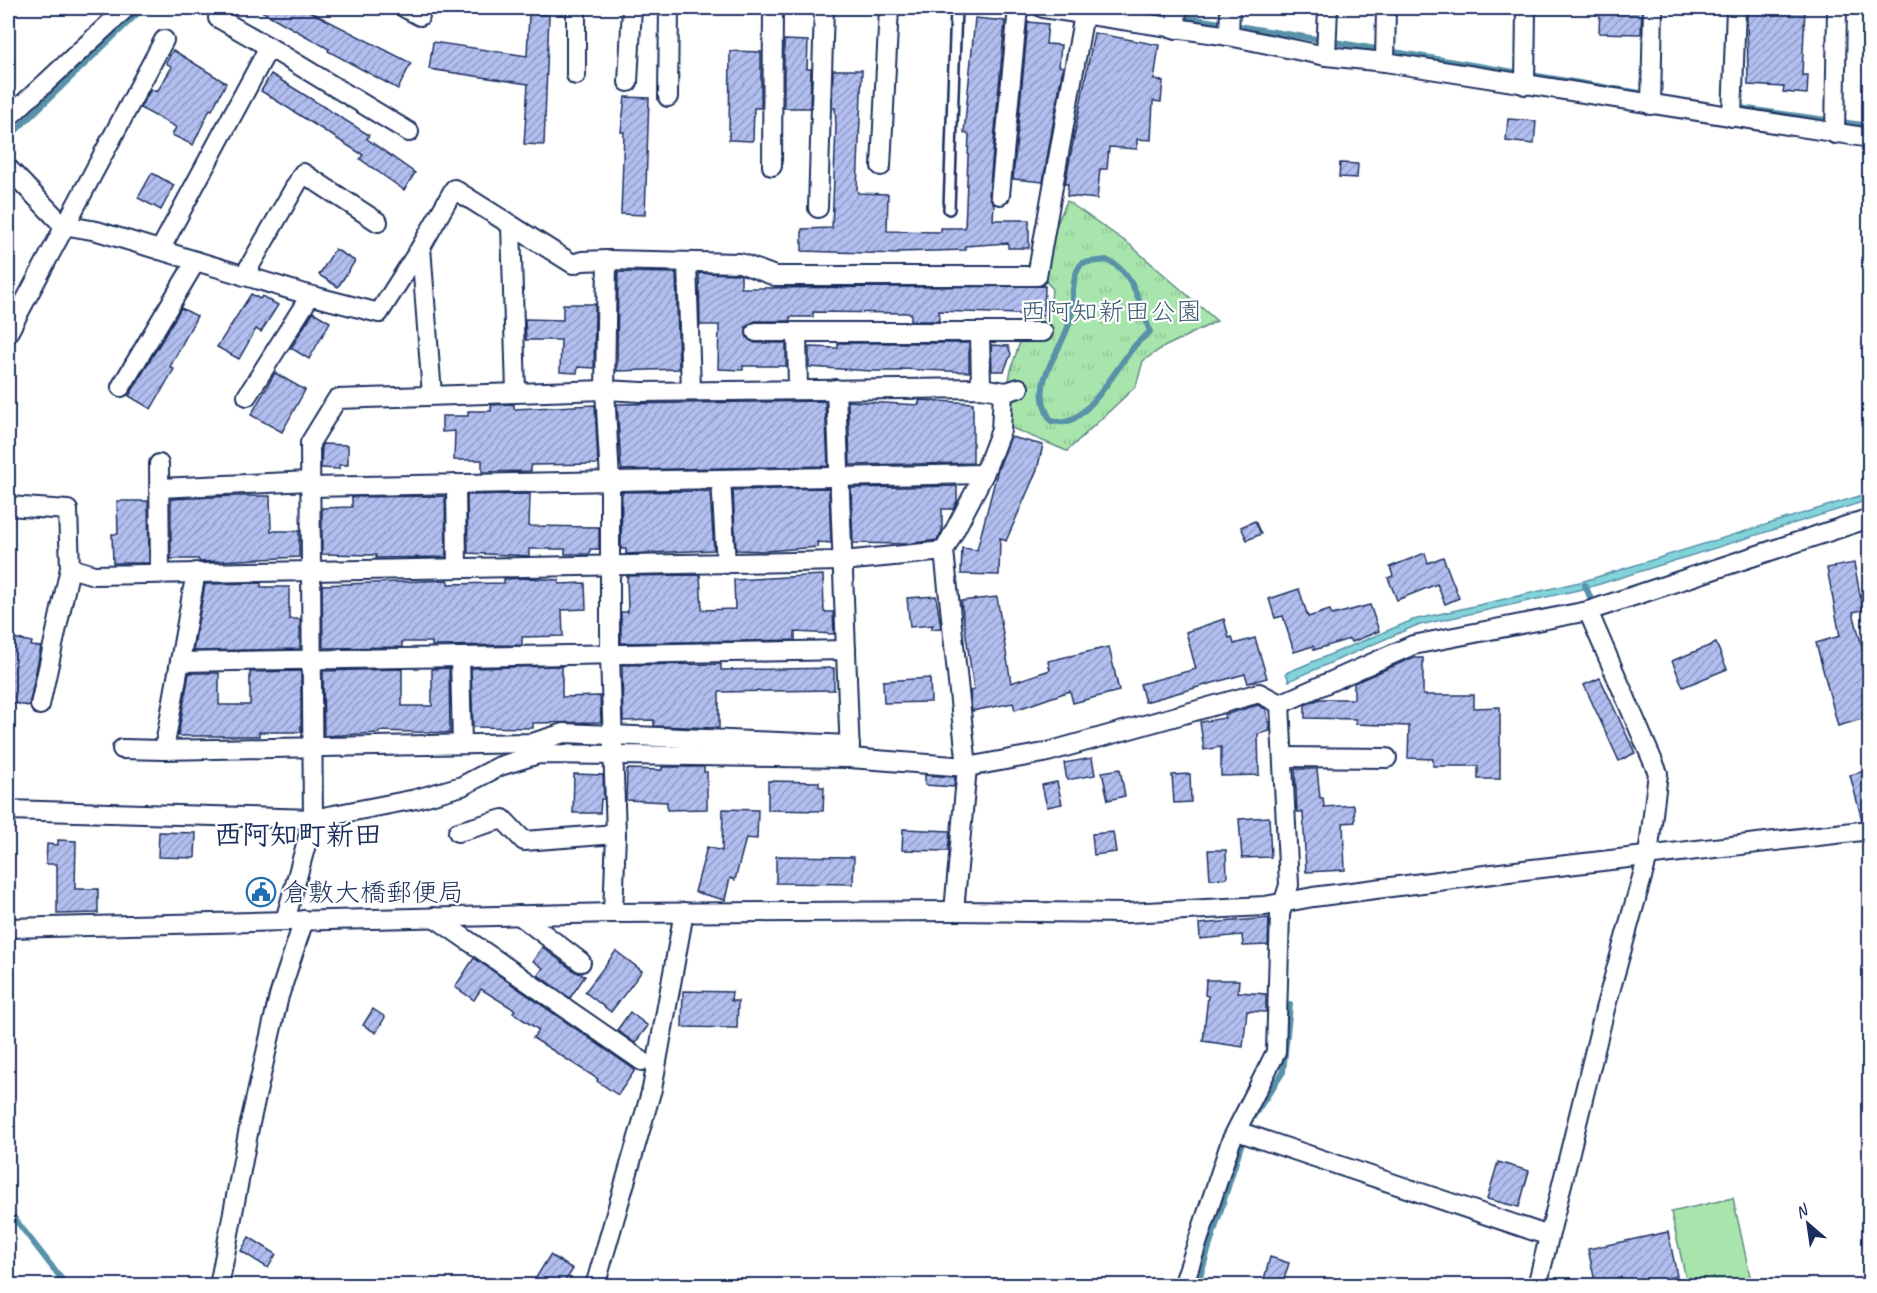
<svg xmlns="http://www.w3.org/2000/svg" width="1877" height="1293" font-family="Caveat,'Klee One',sans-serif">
  <defs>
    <pattern id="park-tufts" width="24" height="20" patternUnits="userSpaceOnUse" patternTransform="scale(1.5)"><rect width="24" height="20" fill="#a8e5ac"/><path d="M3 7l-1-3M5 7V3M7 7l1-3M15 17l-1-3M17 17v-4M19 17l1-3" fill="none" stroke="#90c596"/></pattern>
    <pattern id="building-hatch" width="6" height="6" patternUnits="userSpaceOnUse" patternTransform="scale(1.5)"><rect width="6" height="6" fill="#b2beef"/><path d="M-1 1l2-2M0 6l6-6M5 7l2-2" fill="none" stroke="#909bc5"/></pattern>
  </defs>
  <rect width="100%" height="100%" fill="#fff"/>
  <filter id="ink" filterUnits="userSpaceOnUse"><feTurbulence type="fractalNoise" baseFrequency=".0167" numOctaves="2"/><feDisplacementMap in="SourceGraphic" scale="12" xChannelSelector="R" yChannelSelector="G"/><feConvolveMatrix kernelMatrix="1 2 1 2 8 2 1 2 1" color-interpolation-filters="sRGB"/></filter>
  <g filter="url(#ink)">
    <!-- green -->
    <path fill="#a8e5ac" stroke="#628a85" stroke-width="1.5" d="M1733,1198L1752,1285H1659L1686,1279L1671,1212Z"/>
    <!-- park -->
    <path fill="url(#park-tufts)" stroke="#628a85" stroke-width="1.5" d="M1067,201L1129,244L1217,321L1162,348L1143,361L1136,386L1067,451L1009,427C1004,378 1012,362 1030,317L1046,318L1050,312L1052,288L1041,276L1053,233Z"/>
    <!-- water -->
    <path fill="#83d4da" stroke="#5992a8" stroke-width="1.5" d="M1869,493V500L1587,588L1415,626L1289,681L1286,673L1413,620L1584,581Z"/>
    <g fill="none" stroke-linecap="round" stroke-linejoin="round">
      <!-- stream -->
      <g stroke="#5992a8" stroke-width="6">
        <path d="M1131,8L1640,93"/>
        <path d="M1733,107L1870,126"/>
        <path d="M8,138L143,8"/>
        <path d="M1106,260C1133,269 1142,308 1150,332C1144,337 1137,342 1133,348C1117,367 1090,417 1065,422C1060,423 1055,421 1051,421C1026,379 1063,355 1071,317C1075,298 1069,279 1082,263Z"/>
        <path d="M1585,585L1593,604"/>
        <path d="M1251,1120L1283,1072L1290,1005"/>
        <path d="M8,1210L67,1286"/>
        <path d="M1197,1286L1242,1142"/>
      </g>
    </g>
    <!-- building -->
    <g fill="url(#building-hatch)" stroke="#1b2f5e" stroke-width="1.5">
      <path d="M256,8H303L411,63L398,89L328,51L329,49Z"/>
      <path d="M1600,8H1642L1641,34L1599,33Z"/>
      <path d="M1747,8H1805L1802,75H1808L1807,94L1783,92L1784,87L1748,85Z"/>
      <path d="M529,14L549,15L544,145L524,144L528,84L429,69L433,42L527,56Z"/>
      <path d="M975,18L1005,21L989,195L994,204L993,220H1029V248H1008V243L965,246V250L898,252V254L802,251V229L832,228L836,126L835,108H832L833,70H862L857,190L858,193L888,194L887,231L941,232V228H965L969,134L964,133Z"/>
      <path d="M1028,22L1048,24L1046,44L1061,45L1059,66L1063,67L1043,182L1013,179Z"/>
      <path d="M1094,33L1159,45L1154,80L1163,81L1161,102L1153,101L1151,140L1137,139V149L1109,147L1107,169H1100L1097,199L1067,196L1068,184H1065Z"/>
      <path d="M784,40L808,41L807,69H811L810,108H784Z"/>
      <path d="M173,50L226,83L212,110L210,109L193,145L172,135L176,127L140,108L151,89L157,92L172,67L166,63Z"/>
      <path d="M730,51L761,52V108H754L753,141L729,140Z"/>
      <path d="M271,74L369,135L367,139L415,173L404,190L360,159L363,155L261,91Z"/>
      <path d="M625,97L649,98L645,215L621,214L624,132H621Z"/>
      <path d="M1508,119L1536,121L1534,144L1506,141Z"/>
      <path d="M1340,163L1358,164L1357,178L1339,177Z"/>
      <path d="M152,173L174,185L161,210L138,198Z"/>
      <path d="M335,249L355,261L338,287L319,275Z"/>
      <path d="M618,272L676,273L679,369L617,371Z"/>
      <path d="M699,273L738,274L741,275V288L1045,286L1044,315L939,311V321H911V313L813,312V317H790V321H755L746,327L747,338L755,343H786V366H743V370L718,369L719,325H700Z"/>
      <path d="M251,294L260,299L262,296L278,305L261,332L256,329L239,359L217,347Z"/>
      <path d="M563,304H595L594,368L578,367L577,373L560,372L561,340H526L525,319L563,320Z"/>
      <path d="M181,308L197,316L170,367L174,369L151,409L129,396Z"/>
      <path d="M313,312L330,322L309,359L291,348Z"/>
      <path d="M838,343H969V372L901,369V371H872L809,367V347L838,348Z"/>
      <path d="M991,345L1008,346L1011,354L1004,371H992Z"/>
      <path d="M275,373L305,390L282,432L251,415Z"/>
      <path d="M919,400L973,403V463L850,465L848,401L919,405Z"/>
      <path d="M825,401L828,466L622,470L621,466L617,404Z"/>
      <path d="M514,404V409L595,405L598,464L531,465V471L482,472V460H454L455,431L442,432V416H468V411H491V405Z"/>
      <path d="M1011,437L1043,445L1037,470L1006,541L1000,538L999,575L961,574L962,548L977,550L998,469Z"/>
      <path d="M322,444L348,445V465H339V469L321,468Z"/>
      <path d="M957,486V501L953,509H942V531L937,540L905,544L853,543L851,488Z"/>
      <path d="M829,488L831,543L817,542L818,547L765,551L736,550L733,490Z"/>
      <path d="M710,491L714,550L626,554V549H621L622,492Z"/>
      <path d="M530,494L529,526L599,527V549H590V554H565V549H529V556L468,553L467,495Z"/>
      <path d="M235,496H270L271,531H299V557L200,562L198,559H171V499Z"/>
      <path d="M445,496L446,557L376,558V555L322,554V508L352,507V497Z"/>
      <path d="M117,501H148L149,563H113L112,534H118Z"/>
      <path d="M1255,521L1261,534L1247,540L1241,527Z"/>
      <path d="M1425,553L1428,563L1443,557L1459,598L1445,604L1437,584L1397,600L1388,578L1393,576L1390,567Z"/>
      <path d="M1854,563L1863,610L1853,612L1869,674V717L1838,726L1816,643L1840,636L1827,568Z"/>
      <path d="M700,575L702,610L735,609L734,580L823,575L824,612H833L834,634L795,632V640L621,643V612H628L627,576Z"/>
      <path d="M529,578L559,580V584L585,583L586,609L562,610L563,636L522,637V645L432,646V642H402V647L323,648L322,585L448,580V584L504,583V579Z"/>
      <path d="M261,583V587H289V619H300V649L193,651L205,584Z"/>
      <path d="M1299,589L1308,617L1330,610L1332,615L1370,605L1379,631L1352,642L1349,639L1314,650L1313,646L1294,652L1283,616L1275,618L1269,599Z"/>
      <path d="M936,596L941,628L931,629L933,625L910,627L907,598Z"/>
      <path d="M997,597L1011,683L1050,670L1048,661L1109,647L1119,691L1073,703L1070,691L1015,710L1013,703L972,711L970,691L974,690L961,601Z"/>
      <path d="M1224,619L1229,638L1232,637L1234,644L1255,638L1267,678L1248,683L1245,674L1145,702L1140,684L1196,669L1186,632Z"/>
      <path d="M13,638L32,642L31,646L41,647L29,706L8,702V669Z"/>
      <path d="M1716,643L1727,669L1683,687L1672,661Z"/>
      <path d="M1412,658H1423V695H1474V708L1500,707V779H1478V766H1433V759L1408,758L1409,726L1355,724L1356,719L1305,718V705L1320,699H1354V683Z"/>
      <path d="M721,664V670L834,668V690L719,692V728L654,726V720L623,721L622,665Z"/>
      <path d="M562,666V697L600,696L601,722L533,723V728L473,727L471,668Z"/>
      <path d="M449,668L450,733L379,731V733L324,736L323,671L402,669V706H432V669Z"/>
      <path d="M301,671V732H259V736H178L189,673H219V705H250V672Z"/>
      <path d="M930,678L931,702L884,703L883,681Z"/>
      <path d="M1600,678L1635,753L1619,761L1584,685Z"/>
      <path d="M1258,705L1266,709L1270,731L1258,734L1259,775L1221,776V747L1204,750L1200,722L1225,718L1224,715Z"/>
      <path d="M1092,758L1095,775L1067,780L1064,763Z"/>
      <path d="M662,767H704V772H707V809L667,810V802L626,800L627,769L662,770Z"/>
      <path d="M1120,769L1125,796L1108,800L1102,772Z"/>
      <path d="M1295,769H1317L1320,798H1323L1324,807L1354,805L1355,822L1343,823L1345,870L1306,872L1303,812H1297Z"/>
      <path d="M1869,770V819L1862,820L1850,775Z"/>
      <path d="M574,774L603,775L604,799H601L600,813H573Z"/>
      <path d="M1190,774L1191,802L1174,803L1172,775Z"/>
      <path d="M925,775L955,777L954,787L925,785Z"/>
      <path d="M768,781L819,782V787H824L823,811L768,810Z"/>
      <path d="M1057,782L1062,804L1047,807L1042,785Z"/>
      <path d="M723,809L758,810L757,839L746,838L735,880L730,878L725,900L695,892L707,847L722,851Z"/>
      <path d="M1269,817L1271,857L1242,858L1239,819Z"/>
      <path d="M903,829L950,831L948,851L902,850Z"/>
      <path d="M159,832L196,833L195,858L158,857Z"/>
      <path d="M1113,832L1116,852L1094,855L1092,834Z"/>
      <path d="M58,840L76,841L75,889H98V913L57,914V864H46L47,844L58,845Z"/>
      <path d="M1208,850H1226L1227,878L1210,879Z"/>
      <path d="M776,856L854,857L853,884L776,883Z"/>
      <path d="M1269,918L1268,945L1243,946L1242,935L1200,939L1199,924Z"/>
      <path d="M542,947L574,971L585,976L570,998L538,975L543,968L533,961Z"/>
      <path d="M616,951L642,971L611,1012L585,992Z"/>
      <path d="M474,958L635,1070L618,1095L597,1081L598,1079L533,1038L539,1030L513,1013L515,1010L481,989L474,1000L455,987Z"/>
      <path d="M1206,980H1239L1238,992L1266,994V1012L1247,1011L1243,1047L1203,1041L1208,996L1205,995Z"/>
      <path d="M683,991L732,992L731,1001H738L737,1028L682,1027Z"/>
      <path d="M373,1009L385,1017L376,1033L363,1025Z"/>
      <path d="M630,1012L648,1026L635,1043L617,1030Z"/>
      <path d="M1498,1162L1529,1171L1519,1207L1487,1199Z"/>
      <path d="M1668,1232L1677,1276L1630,1286H1596L1588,1249Z"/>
      <path d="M249,1237L276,1254L268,1268L241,1251Z"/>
      <path d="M550,1255L573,1269L562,1286H531Z"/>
      <path d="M1270,1257L1289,1263L1282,1286L1263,1283Z"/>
    </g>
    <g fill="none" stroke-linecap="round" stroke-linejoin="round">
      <!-- service casing -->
      <g stroke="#1b2f5e" stroke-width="14">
        <path id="service" d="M949,209L956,8"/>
      </g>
      <!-- minor casing -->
      <g stroke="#1b2f5e" stroke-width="22">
        <g id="minor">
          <path d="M405,8L420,16"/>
          <path d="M576,8V75"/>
          <path d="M1043,8L1229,36L1326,56L1385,62L1870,138"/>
          <path d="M218,18L269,47"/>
          <path d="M1176,29L1177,8"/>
          <path d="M1229,36L1230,8"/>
          <path d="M1326,56L1328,8"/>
          <path d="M1385,62L1386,8"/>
          <path d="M628,82L632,8"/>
          <path d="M1525,85L1526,8"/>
          <path d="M668,97L669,8"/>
          <path d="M1651,105L1653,8"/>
          <path d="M1732,117L1736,8"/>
          <path d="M8,118L126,8"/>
          <path d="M1835,134L1837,8"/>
          <path d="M772,166L773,8"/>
          <path d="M881,166L889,8"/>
          <path d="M8,168L63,225L97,231L305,294L379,313L421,247L454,189L573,264L582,261L607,260L740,263L775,276H1037L1084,14"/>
          <path d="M1000,195L1018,8"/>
          <path d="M818,208L824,8"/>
          <path d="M511,225L516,392"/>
          <path d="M421,247L432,395"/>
          <path d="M160,250L269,47L409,132"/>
          <path d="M607,260L605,390L610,480V656L616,834L613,913"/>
          <path d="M687,262L691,391"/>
          <path d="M244,276L303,173L378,222"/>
          <path d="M756,332H1043"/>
          <path d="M797,332L798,390"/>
          <path d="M980,332L981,388"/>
          <path d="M8,333L164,40"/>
          <path d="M121,387L196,261"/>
          <path d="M836,389L850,756"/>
          <path d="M247,396L310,296"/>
          <path d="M159,464L160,573"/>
          <path d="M721,479L726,564"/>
          <path d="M456,484L457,568"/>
          <path d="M310,487L984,474"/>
          <path d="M159,488L310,481"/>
          <path d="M8,506L68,510L70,568L94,575L843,561L944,551"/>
          <path d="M1588,611L1870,518"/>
          <path d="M460,658L462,744"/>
          <path d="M180,662L846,650"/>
          <path d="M40,705L70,568"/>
          <path d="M122,749L164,750L532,743L564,733L850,745"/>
          <path d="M164,750L196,572"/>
          <path d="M1283,757L1387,758"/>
          <path d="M8,810L313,819L416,799L462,786L500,766L539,754L850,758L967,767L1044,753L1259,693L1280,704L1413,645L1588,611L1658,773L1648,856L1605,1009L1537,1286"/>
          <path d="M458,832L503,819L524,841L616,834"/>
          <path d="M954,911L967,767L944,551L984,474L1001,430L1003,393L1019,388"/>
          <path d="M519,915L581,962"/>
          <path d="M434,917L642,1061"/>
          <path d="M285,921L313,819L310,443L337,399L605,390L642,392L981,388L1006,392"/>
          <path d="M8,928L613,913L954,911L1127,913L1265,906L1313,897L1524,870L1870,830"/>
          <path d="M1237,1131L1549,1236"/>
          <path d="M219,1286L250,1123L279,996L304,920"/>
          <path d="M595,1286L652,1089L684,912"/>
          <path d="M1183,1286L1231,1141L1276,1052L1280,914L1289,885L1280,704"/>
        </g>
      </g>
      <!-- service -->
      <use href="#service" stroke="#fff" stroke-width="9"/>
      <!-- minor -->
      <use href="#minor" stroke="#fff" stroke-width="18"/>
    </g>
  </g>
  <!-- icons -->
  <defs>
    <g id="civic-ring" transform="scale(1.5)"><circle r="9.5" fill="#fff" stroke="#1f6fb2" stroke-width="1.5"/><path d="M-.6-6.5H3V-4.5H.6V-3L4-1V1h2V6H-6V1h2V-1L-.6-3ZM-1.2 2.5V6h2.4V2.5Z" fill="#1f6fb2"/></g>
  </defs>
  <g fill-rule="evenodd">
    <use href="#civic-ring" x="261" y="892"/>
  </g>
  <g text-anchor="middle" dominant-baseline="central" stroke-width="4.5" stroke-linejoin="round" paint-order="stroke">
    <!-- park labels -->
    <g font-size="26" fill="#3e5c72" stroke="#fff">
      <text x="1111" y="311">西阿知新田公園</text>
    </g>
    <!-- poi labels -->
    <g font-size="26" fill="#1b2f5e" stroke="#fff" text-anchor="start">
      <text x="282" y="892">倉敷大橋郵便局</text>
    </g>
    <!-- quarter labels -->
    <g font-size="28" font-weight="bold" fill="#1b2f5e" stroke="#fff">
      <text x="298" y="834">西阿知町新田</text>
    </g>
  </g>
  <!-- margin -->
  <rect width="1877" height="1293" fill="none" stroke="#fff" stroke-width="30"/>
  <rect x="15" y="15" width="1847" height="1263" fill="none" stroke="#1b2f5e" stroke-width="2" filter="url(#ink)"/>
  <!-- north arrow -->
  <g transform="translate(1808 1224) rotate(331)" stroke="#ffffff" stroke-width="4.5" paint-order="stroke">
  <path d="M0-4.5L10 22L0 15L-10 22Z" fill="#1b2f5e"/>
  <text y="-9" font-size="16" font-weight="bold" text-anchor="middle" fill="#1b2f5e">N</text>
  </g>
</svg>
